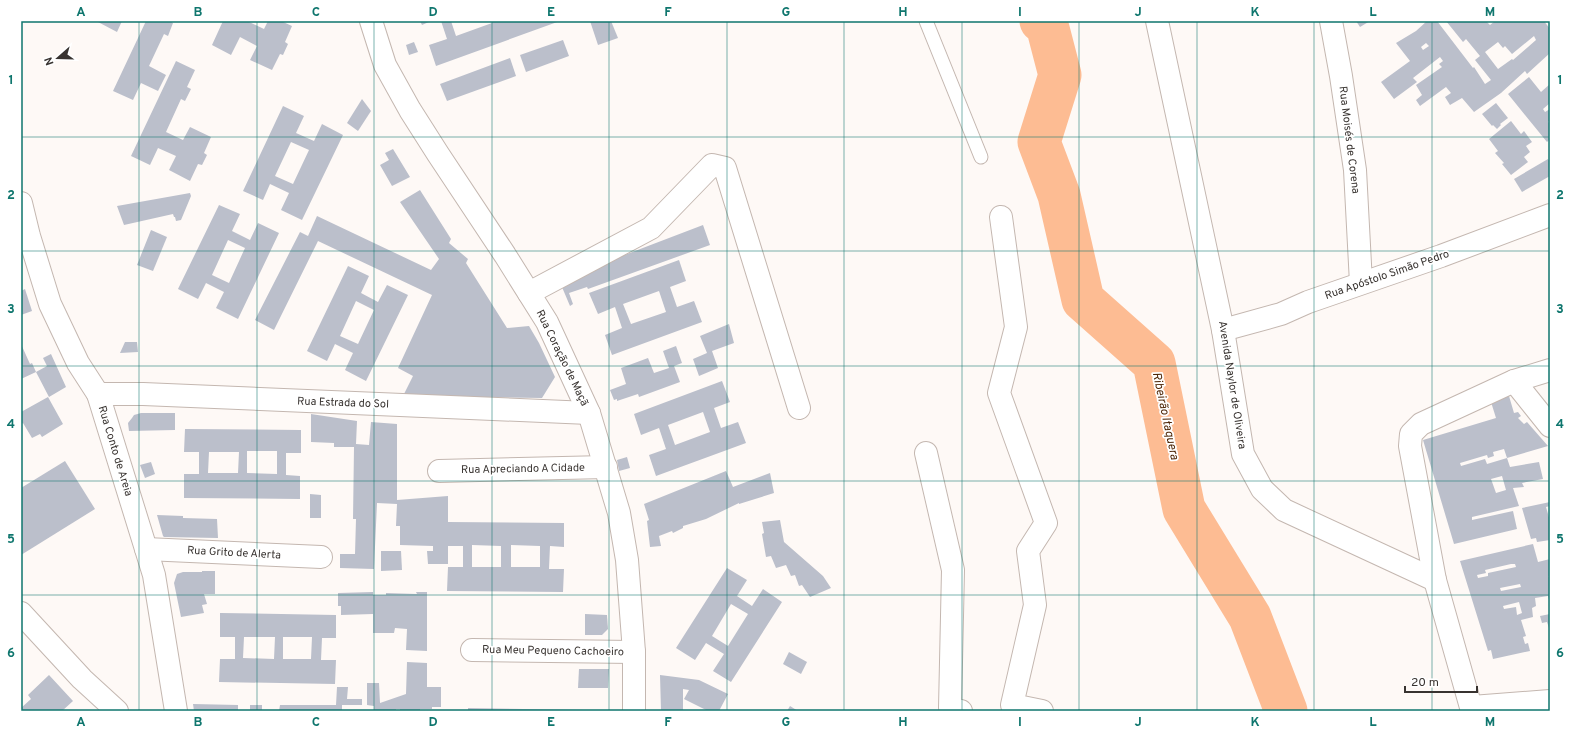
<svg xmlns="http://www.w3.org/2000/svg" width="1571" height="732" font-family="Overpass,sans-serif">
  <rect width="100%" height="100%" fill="#fef9f6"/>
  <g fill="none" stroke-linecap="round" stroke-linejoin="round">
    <!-- river -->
    <path stroke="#fdbc93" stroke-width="43" d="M1041,21L1047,25L1060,75L1039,142L1059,195L1083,300L1154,363L1184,509L1250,617L1286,711"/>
  </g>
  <!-- building -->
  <g fill="#bbbfcb" fill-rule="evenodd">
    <path d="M98,21H122L117,32L98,22Z"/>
    <path d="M146,21H170L173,23L168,36L164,34L149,66L166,75L158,91L141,83L133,100L113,91Z"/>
    <path d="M223,21H247L264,29L268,21H281L292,26L285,42L288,44L283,55L280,54L272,70L250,60L257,46L240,37L231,55L212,45Z"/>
    <path d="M420,21H431L422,25Z"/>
    <path d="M441,21H451L456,36L492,23L491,21H560L436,66L429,45L447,39Z"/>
    <path d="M590,21H611L618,38L598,45Z"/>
    <path d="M1356,21H1370L1360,27Z"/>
    <path d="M1427,21H1437L1473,68L1474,67L1485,84L1491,80L1475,60L1480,56L1466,39L1463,42L1446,21H1489L1487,22L1490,25L1495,21H1544L1550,29V53L1527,74L1525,71L1501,93L1474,112L1462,98L1450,105L1445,97L1451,93L1446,87L1420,106L1416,100L1422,95L1416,85L1442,67L1439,64L1443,61L1440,57L1413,78L1417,82L1394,99L1381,82L1410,61L1396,43L1416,31ZM1534,36L1536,40L1513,60L1512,59L1498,69L1485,52L1498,42L1503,48L1505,46L1512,54ZM1426,43L1429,46L1423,50L1421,47Z"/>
    <path d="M563,40L569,56L526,72L520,55Z"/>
    <path d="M414,42L418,52L409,55L406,45Z"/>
    <path d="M510,58L516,76L447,101L440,84Z"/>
    <path d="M176,61L195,70L187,87L191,89L185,101L181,99L166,132L183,140L190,127L211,137L204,153L207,155L202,165L198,164L190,181L169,170L176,156L158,148L150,165L131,156Z"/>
    <path d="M1529,77L1541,92L1550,84V103L1543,109L1545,112L1550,109V120L1548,122L1550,123V139L1547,142L1508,94Z"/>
    <path d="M362,99L371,111L358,131L347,123Z"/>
    <path d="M1496,103L1508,118L1500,124L1501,125L1497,129L1493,125L1492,126L1482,114Z"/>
    <path d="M283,106L304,116L296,133L314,141L322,124L343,135L302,220L281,210L289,193L270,184L263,200L243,191ZM291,142L309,150L293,184L275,176Z"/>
    <path d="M1511,121L1521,134L1524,131L1532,142L1526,146L1530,152L1524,157L1528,162L1511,175L1502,164L1504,163L1495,153L1498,151L1489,139Z"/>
    <path d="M393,149L410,177L392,186L380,165L389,160L385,153Z"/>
    <path d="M1548,159L1550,162V176L1522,192L1514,179Z"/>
    <path d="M420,190L451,239L449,243L468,259L466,263L507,328L529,326L539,343L555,377L542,398L403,396L413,376L398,368L432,295L318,241L274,330L255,320L300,232L308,236L317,216L431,270L439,259L400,202Z"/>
    <path d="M190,193L191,196L181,220L176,221L175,217H174L173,214L124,225L117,206Z"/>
    <path d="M219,205L240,214L232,231L250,240L258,223L279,233L238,319L216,308L224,292L206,283L198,299L178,289ZM228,240L245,248L229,283L212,275Z"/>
    <path d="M703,225L710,245L588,289L587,287L569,293L573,304L570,306L559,280Z"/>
    <path d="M151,230L167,237L153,271L137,265Z"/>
    <path d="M679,260L686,281L670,287L677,307L694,301L702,322L612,355L605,335L622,328L615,307L598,314L589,293ZM659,291L666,312L631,324L623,304Z"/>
    <path d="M348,266L369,276L361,293L378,302L387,285L408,295L366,381L345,370L353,353L335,344L327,361L307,351ZM356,301L374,310L358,344L340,336Z"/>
    <path d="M25,289L32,311L21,315V291Z"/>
    <path d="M729,324L734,343L712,351L718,368L699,376L693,359L707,353L700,336Z"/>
    <path d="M125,342H137L138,352L120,353Z"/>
    <path d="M21,344L30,364L32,363L36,372L21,379Z"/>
    <path d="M676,346L682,363L674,366L680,382L639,397L638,394L617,401V399L614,400L610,390L626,384L621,368L648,358L654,373L669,368L663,351Z"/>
    <path d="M51,354L66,387L49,397L36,372L47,366L43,358Z"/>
    <path d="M722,381L730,402L714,408L721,428L738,422L746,443L656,476L649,455L666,449L659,428L641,435L634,414ZM703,412L710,432L675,445L668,425Z"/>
    <path d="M1509,396L1514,413L1518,412L1521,416L1518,418L1524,424L1527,422L1548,446L1507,458L1510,467L1539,462L1543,479L1522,483L1524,487L1513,488L1519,506L1472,517V520L1513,511L1517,529L1454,544L1423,440L1496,418L1491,402ZM1504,449L1507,458L1487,464L1485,459L1461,466L1460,463L1487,455L1488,458L1494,456L1493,452ZM1502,476L1506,490L1496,493L1491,479Z"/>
    <path d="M48,397L63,424L42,437L40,434L32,438L23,423L21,424V412Z"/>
    <path d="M141,413H175V430L129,431L128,423L132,418L134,415Z"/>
    <path d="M311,414L357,421L356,444L369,445L371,422L397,424V500L448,496V522L564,523V547L550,546L549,569H564L563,592L447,591L448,567H463V546H448V564H428L427,551H433V546L400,545V526H396L397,504L377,503L374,569L340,568V554H355L356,519H353L354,447H334V443L311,442ZM472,545L501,546V567H472ZM511,545L540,546V567H511Z"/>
    <path d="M185,429L301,430V453H286V475L300,476V499L184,498V474H199V452H184ZM247,451H277V474L247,473ZM209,452H239L238,473H208Z"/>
    <path d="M627,457L630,468L619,471L617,460Z"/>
    <path d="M65,461L95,509L21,555V488Z"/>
    <path d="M151,462L155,474L145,478L140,465Z"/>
    <path d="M726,471L733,487L770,473L774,493L739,504V503L706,519L683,526V528L673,533L672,531L659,536L661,546L650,547L647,521L649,520L644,504Z"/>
    <path d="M310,494L321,495V518H310Z"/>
    <path d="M1550,502V506L1546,507L1550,521V540L1537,542L1536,538L1531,539L1522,508Z"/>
    <path d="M157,515L183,516V518L217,519L218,538L164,537L163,536Z"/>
    <path d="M780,520L784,542L823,576L831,588L810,597L802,585L799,586L795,575L791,576L786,565L776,568L771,556L766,557L762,534L764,533L762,522Z"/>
    <path d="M1533,544L1538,562L1550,559V576H1548L1550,577V603L1548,596L1535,598L1536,606L1532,608L1533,617L1521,620L1526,636L1523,637L1525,644L1528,643L1530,651L1493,659L1491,650L1488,651L1460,561ZM1511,564H1515L1516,567L1488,573V576L1478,578L1477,575L1486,573L1485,570ZM1520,584L1521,587L1501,591L1500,588ZM1519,602L1522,613L1517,615L1516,607L1504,609L1503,606Z"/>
    <path d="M381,551H401L402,570L381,571Z"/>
    <path d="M727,568L747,580L737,596L752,606L763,589L782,602L731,682L713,671L724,654L706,643L695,660L676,648ZM731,604L748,614L728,646L712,636Z"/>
    <path d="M202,571H215V594H204L207,604L202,605L204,613L181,617L174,583L177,574L183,572H202Z"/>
    <path d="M373,592V595H386V593L417,594L416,592H427V651L406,650L407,629L395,628L394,633H373V614L341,615V606H338V593Z"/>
    <path d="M220,613L336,615V638H322L321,660H336L335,684L219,682L220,659H235V637H220ZM244,637H275L274,659L243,658ZM283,637H312L311,659H283Z"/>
    <path d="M585,614L607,615L608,629L602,635H585Z"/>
    <path d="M1550,614V631L1547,622L1542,623L1540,616Z"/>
    <path d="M789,652L807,662L801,674L783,664Z"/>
    <path d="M407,662L427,663V687H441V707H432V709H420V711H400V709H396V711H374V706L367,705V683H379L380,703L406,694Z"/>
    <path d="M579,669H609L608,688H578Z"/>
    <path d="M49,675L73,701L62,711H21V708L31,699L28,695Z"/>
    <path d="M660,675L699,680L728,694L719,711H708L684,699L689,690L683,689V711H661Z"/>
    <path d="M337,687H348L347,699H362V705H342V711H279L280,705H336Z"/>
    <path d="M193,704L238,705V711H194Z"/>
    <rect x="250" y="705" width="12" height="6"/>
    <path d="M790,706L798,711H787Z"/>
    <path d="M468,708L584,710V711H468Z"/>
  </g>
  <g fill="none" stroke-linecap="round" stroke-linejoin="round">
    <!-- service casing -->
    <g stroke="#c4b7b0" stroke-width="15">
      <path id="service" d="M926,21L981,157"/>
    </g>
    <!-- minor casing -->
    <g stroke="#c4b7b0" stroke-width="24">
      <g id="minor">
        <path d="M371,21L385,65L410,110L438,154L505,255L547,322L589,413L619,513L627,560L634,652V711"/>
        <path d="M1157,21L1223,330L1243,454L1262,489L1284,510L1435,580"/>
        <path d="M1331,21L1341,76L1355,170L1361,283"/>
        <path d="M21,203L29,236L50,304L78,363L98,394L146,549L154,575L176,711"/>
        <path d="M1001,217L1016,327L999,393L1046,523L1028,551L1035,605L1012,705L1042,711"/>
        <path d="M529,293L651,228L712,165L725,168L799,408"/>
        <path d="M1223,330L1281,314L1308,302L1441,256L1550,215"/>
        <path d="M1514,381L1550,426"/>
        <path d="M98,394H143L589,413"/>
        <path d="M926,453L953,570L950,708L961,711"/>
        <path d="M439,471L606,467"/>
        <path d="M146,549L321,557"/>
        <path d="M21,613L82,679L117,711"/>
        <path d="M472,650L634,652"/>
        <path d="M1472,707L1550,701"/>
        <path d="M1472,711L1435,580L1410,446L1411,434L1421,424L1514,381L1550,370"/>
      </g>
    </g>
    <!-- service -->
    <use href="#service" stroke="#fff" stroke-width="13"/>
    <!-- minor -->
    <use href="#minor" stroke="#fff" stroke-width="22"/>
  </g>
  <!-- grid -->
  <path fill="none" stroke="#0f766e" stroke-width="1" stroke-opacity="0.55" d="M139,21V711M257,21V711M374,21V711M492,21V711M609,21V711M727,21V711M844,21V711M962,21V711M1079,21V711M1197,21V711M1314,21V711M1432,21V711M21,137H1550M21,251H1550M21,366H1550M21,481H1550M21,595H1550"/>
  <g text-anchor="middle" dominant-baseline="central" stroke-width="3.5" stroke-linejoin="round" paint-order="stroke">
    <!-- street labels -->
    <g font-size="11" fill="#383330" stroke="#fff">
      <text transform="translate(1349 140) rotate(83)">Rua Moisés de Corena</text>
      <text transform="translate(1387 275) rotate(-19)">Rua Apóstolo Simão Pedro</text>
      <text transform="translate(562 358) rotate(64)">Rua Coração de Maçã</text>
      <text transform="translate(1232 385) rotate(81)">Avenida Naylor de Oliveira</text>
      <text transform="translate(343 403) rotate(2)">Rua Estrada do Sol</text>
      <text transform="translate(115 451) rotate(73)">Rua Conto de Areia</text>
      <text transform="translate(523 469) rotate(-1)">Rua Apreciando A Cidade</text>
      <text transform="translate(234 553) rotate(3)">Rua Grito de Alerta</text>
      <text transform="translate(553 651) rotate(1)">Rua Meu Pequeno Cachoeiro</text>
    </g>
    <!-- water labels -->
    <g font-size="12" font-style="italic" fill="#4e2607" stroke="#fff">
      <text transform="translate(1165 416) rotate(78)">Ribeirão Itaquera</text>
    </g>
  </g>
  <!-- border -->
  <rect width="1571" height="732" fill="none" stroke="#ffffff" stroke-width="44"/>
  <!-- north arrow -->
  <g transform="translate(58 58) rotate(250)" stroke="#ffffff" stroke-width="3" paint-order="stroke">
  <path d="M0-3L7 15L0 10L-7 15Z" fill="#383330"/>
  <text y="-6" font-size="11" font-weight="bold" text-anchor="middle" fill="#383330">N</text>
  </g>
  <!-- scale -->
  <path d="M1405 686v6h72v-6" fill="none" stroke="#383330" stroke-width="2"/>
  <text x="1411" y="686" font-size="12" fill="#383330" stroke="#ffffff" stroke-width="3" paint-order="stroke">20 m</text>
  <rect x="22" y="22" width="1527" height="688" fill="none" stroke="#0f766e" stroke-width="1.5"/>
  <g font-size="13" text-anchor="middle" font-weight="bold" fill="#0f766e">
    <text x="81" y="16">A</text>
    <text x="198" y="16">B</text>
    <text x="316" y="16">C</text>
    <text x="433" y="16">D</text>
    <text x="551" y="16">E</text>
    <text x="668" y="16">F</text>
    <text x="786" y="16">G</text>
    <text x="903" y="16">H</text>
    <text x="1020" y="16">I</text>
    <text x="1138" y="16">J</text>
    <text x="1255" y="16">K</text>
    <text x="1373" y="16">L</text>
    <text x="1490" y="16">M</text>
    <text x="11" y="84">1</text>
    <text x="1560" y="84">1</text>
    <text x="11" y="199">2</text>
    <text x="1560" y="199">2</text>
    <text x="11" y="313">3</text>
    <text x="1560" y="313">3</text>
    <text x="11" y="428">4</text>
    <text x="1560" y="428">4</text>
    <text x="11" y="543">5</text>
    <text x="1560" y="543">5</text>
    <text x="11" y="657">6</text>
    <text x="1560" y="657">6</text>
    <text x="81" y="726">A</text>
    <text x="198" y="726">B</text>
    <text x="316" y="726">C</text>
    <text x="433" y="726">D</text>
    <text x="551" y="726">E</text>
    <text x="668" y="726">F</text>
    <text x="786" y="726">G</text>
    <text x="903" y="726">H</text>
    <text x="1020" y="726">I</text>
    <text x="1138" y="726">J</text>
    <text x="1255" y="726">K</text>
    <text x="1373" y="726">L</text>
    <text x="1490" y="726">M</text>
  </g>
</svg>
